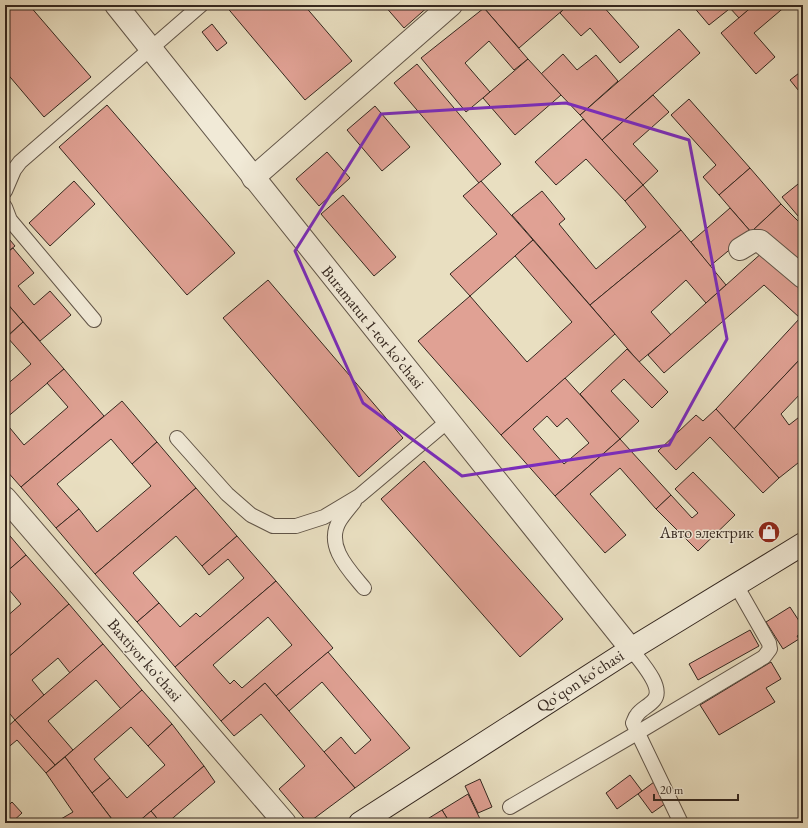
<svg xmlns="http://www.w3.org/2000/svg" width="808" height="828" font-family="'EB Garamond',serif">
  <rect width="100%" height="100%" fill="#e9dfc1"/>
  <filter id="stains"><feTurbulence type="fractalNoise" baseFrequency=".005" numOctaves="4"/><feColorMatrix values="0 0 0 0 .2 0 0 0 0 .09 0 0 0 0 .02 0 0 0 .5 -.17"/></filter>
  <radialGradient id="worn" r=".72"><stop offset=".6" stop-color="#630" stop-opacity="0"/><stop offset="1" stop-color="#630" stop-opacity=".3"/></radialGradient>
  <!-- building -->
  <g fill="#e0a194" stroke="#34271f" fill-rule="evenodd">
    <path d="M5,5H29L91,77L44,117L5,71Z"/>
    <path d="M225,5H304L352,61L305,100Z"/>
    <path d="M384,5H430L404,28Z"/>
    <path d="M487,5H560L564,9L519,48L484,8Z"/>
    <path d="M564,5H602L639,47L620,63L590,28L581,36L560,13L564,9L562,7Z"/>
    <path d="M692,5H725L728,10L709,25Z"/>
    <path d="M731,5H754L739,18L729,7Z"/>
    <path d="M754,5H787L754,33L775,57L756,74L721,33Z"/>
    <path d="M484,8L528,59L514,70L489,41L465,63L490,92L466,112L421,58Z"/>
    <path d="M212,24L227,43L217,51L202,32Z"/>
    <path d="M679,29L700,53L602,140L580,115Z"/>
    <path d="M563,54L577,70L596,55L618,81L580,115L541,74Z"/>
    <path d="M528,59L561,95L515,135L483,98Z"/>
    <path d="M417,64L501,164L479,183L394,83Z"/>
    <path d="M803,70V96L790,80Z"/>
    <path d="M653,95L669,112L633,144L658,171L643,185L602,140Z"/>
    <path d="M689,99L750,168L719,195L703,177L716,165L671,115Z"/>
    <path d="M107,105L235,253L187,295L59,147Z"/>
    <path d="M375,106L410,147L382,171L347,130Z"/>
    <path d="M583,119L643,185L625,201L586,159L556,185L535,162Z"/>
    <path d="M327,152L350,178L319,206L296,179Z"/>
    <path d="M750,168L781,204L751,232L719,195Z"/>
    <path d="M803,180V212L798,216L782,197Z"/>
    <path d="M74,181L95,204L50,246L29,223Z"/>
    <path d="M481,181L533,240L470,296L450,274L497,234L463,196Z"/>
    <path d="M643,185L681,230L590,305L512,215L542,191L565,219L559,224L596,269L646,227L625,201Z"/>
    <path d="M343,195L396,257L374,276L321,214Z"/>
    <path d="M781,204L803,226V273L751,232Z"/>
    <path d="M730,208L751,232L710,266L691,242Z"/>
    <path d="M681,230L726,285L706,303L686,280L651,312L671,335L639,362L590,305Z"/>
    <path d="M5,234L15,246L5,254Z"/>
    <path d="M533,240L615,334L501,435L418,341L470,296L527,362L572,322L515,256Z"/>
    <path d="M13,248L34,273L18,286L34,305L50,291L71,315L40,341L5,301V254Z"/>
    <path d="M764,251L803,285V356L734,429L716,409L800,318L764,285L664,373L648,355Z"/>
    <path d="M268,280L403,438L359,477L223,318Z"/>
    <path d="M5,301L23,322L5,338Z"/>
    <path d="M23,322L64,369L5,419V386L31,364L7,337Z"/>
    <path d="M627,349L668,392L652,408L624,379L611,391L639,421L620,439L580,394Z"/>
    <path d="M803,356V391L781,414L789,425L803,414V459L779,478L734,429Z"/>
    <path d="M64,369L104,416L21,487L5,469V422L24,445L68,407L47,383Z"/>
    <path d="M565,378L620,439L555,496L501,435ZM547,416L557,427L567,418L589,443L564,464L533,429Z"/>
    <path d="M122,401L157,442L132,464L111,439L57,484L79,509L56,528L21,487Z"/>
    <path d="M716,409L779,478L763,493L710,437L676,470L658,451L696,415L703,421Z"/>
    <path d="M620,439L671,495L656,509L620,468L590,494L626,535L605,553L555,496Z"/>
    <path d="M157,442L196,488L95,574L56,528L79,509L97,532L151,486L132,464Z"/>
    <path d="M424,461L563,619L520,657L381,499Z"/>
    <path d="M693,472L735,515L698,551L656,509L671,495L692,518L698,513L675,489Z"/>
    <path d="M196,488L237,536L202,566L176,536L133,573L159,603L137,622L95,574Z"/>
    <path d="M5,530L26,555L5,573Z"/>
    <path d="M237,536L276,581L175,667L137,622L159,603L180,627L196,613L200,617L244,578L228,559L209,575L202,566Z"/>
    <path d="M26,555L69,604L5,660V618L21,604L5,585V573Z"/>
    <path d="M276,581L333,648L276,696L265,683L221,721L175,667ZM268,617L292,645L242,688L234,680L230,684L213,665Z"/>
    <path d="M69,604L103,644L70,673L58,658L32,680L44,695L15,720L5,708V660Z"/>
    <path d="M790,607L803,627V632L797,636L799,639L783,649L766,622Z"/>
    <path d="M750,630L759,646L698,680L689,664Z"/>
    <path d="M103,644L142,690L121,709L96,680L48,721L73,750L55,765L15,720Z"/>
    <path d="M328,652L410,748L355,788L324,752L341,737L355,754L371,740L322,682L289,711L276,696Z"/>
    <path d="M771,662L781,679L766,688L775,702L719,735L700,705Z"/>
    <path d="M265,683L355,788L308,823L279,789L305,766L261,714L234,736L221,721Z"/>
    <path d="M142,690L172,724L148,746L131,727L94,759L110,778L92,793L65,757Z"/>
    <path d="M15,720L55,765L46,773L17,740L5,750V729Z"/>
    <path d="M172,724L204,766L137,823H115L92,793L110,778L127,798L165,765L148,746Z"/>
    <path d="M65,757L92,793L111,818L104,823H54L73,812L46,773Z"/>
    <path d="M204,766L215,782L167,823H161L151,811Z"/>
    <path d="M630,775L642,791L617,809L606,793Z"/>
    <path d="M480,779L492,807L478,813L465,786Z"/>
    <path d="M654,782L669,801L652,813L638,794Z"/>
    <path d="M468,794L482,823H450L442,810Z"/>
    <path d="M12,802L22,813L11,823H5V809Z"/>
    <path d="M442,810L450,823H421Z"/>
    <path d="M151,811L161,823H137Z"/>
  </g>
  <g fill="none" stroke-linecap="round" stroke-linejoin="round">
    <!-- service casing -->
    <g stroke="#615548" stroke-width="16">
      <g id="service">
        <path d="M5,191L14,170L20,162L201,5"/>
        <path d="M5,207L10,220L94,320"/>
        <path d="M177,438L227,494L251,515L273,526H296L324,517L359,496L448,421"/>
        <path d="M354,502C349,508 344,514 340,520C324,545 349,570 364,588"/>
        <path d="M631,649C639,660 665,687 654,700C649,706 641,709 637,715C635,717 634,721 633,723L681,823"/>
        <path d="M510,807L637,733L764,657L770,649L769,643L736,585"/>
      </g>
    </g>
    <!-- minor casing -->
    <g stroke="#615548" stroke-width="24">
      <g id="minor">
        <path d="M116,5L631,649"/>
        <path d="M253,178L451,5"/>
        <path d="M740,249L753,241H760L803,277"/>
        <path d="M5,498L285,823"/>
      </g>
    </g>
    <!-- secondary casing -->
    <g stroke="#34271f" stroke-width="24">
      <path id="secondary" d="M360,823L631,649L803,544"/>
    </g>
    <!-- service -->
    <use href="#service" stroke="#f1ead7" stroke-width="14"/>
    <!-- minor -->
    <use href="#minor" stroke="#f1ead7" stroke-width="22"/>
    <!-- secondary -->
    <use href="#secondary" stroke="#f1ead7" stroke-width="22"/>
  </g>
  <!-- marked area -->
  <path fill="none" stroke="#7b2cbf" stroke-width="3" stroke-linejoin="round" d="M566,103L689,140L727,339L669,445L462,476L363,403L295,251L381,114Z"/>
  <!-- icons -->
  <defs>
    <g id="shop-disc" transform="scale(1.15)"><circle r="9.5" fill="#8f2418" stroke="#f1ead7"/><path d="M-5-2.5h2.3a2.7 3.5 0 0 1 5.4 0H5L5.5 6h-11ZM-1.5-2.5h3a1.5 2.3 0 0 0-3 0Z" fill="#fff"/></g>
  </defs>
  <g fill-rule="evenodd">
    <use href="#shop-disc" x="769" y="532"/>
  </g>
  <g text-anchor="middle" dominant-baseline="central" stroke-width="3" stroke-linejoin="round" paint-order="stroke">
    <!-- street labels -->
    <g font-size="16" fill="#34271f" stroke="#f1ead7">
      <text transform="translate(373 327) rotate(51)">Buramatut 1-tor koʼchasi</text>
      <text transform="translate(145 660) rotate(49)">Baxtiyor koʻchasi</text>
      <text transform="translate(580 681) rotate(-33)">Qoʻqon koʻchasi</text>
    </g>
    <!-- poi labels -->
    <g font-size="16" fill="#34271f" stroke="#f1ead7" text-anchor="end">
      <text x="754" y="532">Авто электрик</text>
    </g>
  </g>
  <!-- margin -->
  <rect width="808" height="828" fill="none" stroke="#e9dfc1" stroke-width="20"/>
  <rect x="6" y="6" width="796" height="816" fill="none" stroke="#34271f" stroke-width="2"/>
  <rect x="10" y="10" width="788" height="808" fill="none" stroke="#34271f"/>
  <!-- scale -->
  <path d="M654 794v6h84v-6" fill="none" stroke="#34271f" stroke-width="2"/>
  <text x="660" y="794" font-size="12" fill="#34271f" stroke="#f1ead7" stroke-width="3" paint-order="stroke">20 m</text>
  <rect width="100%" height="100%" filter="url(#stains)"/>
  <rect width="100%" height="100%" fill="url(#worn)"/>
</svg>
